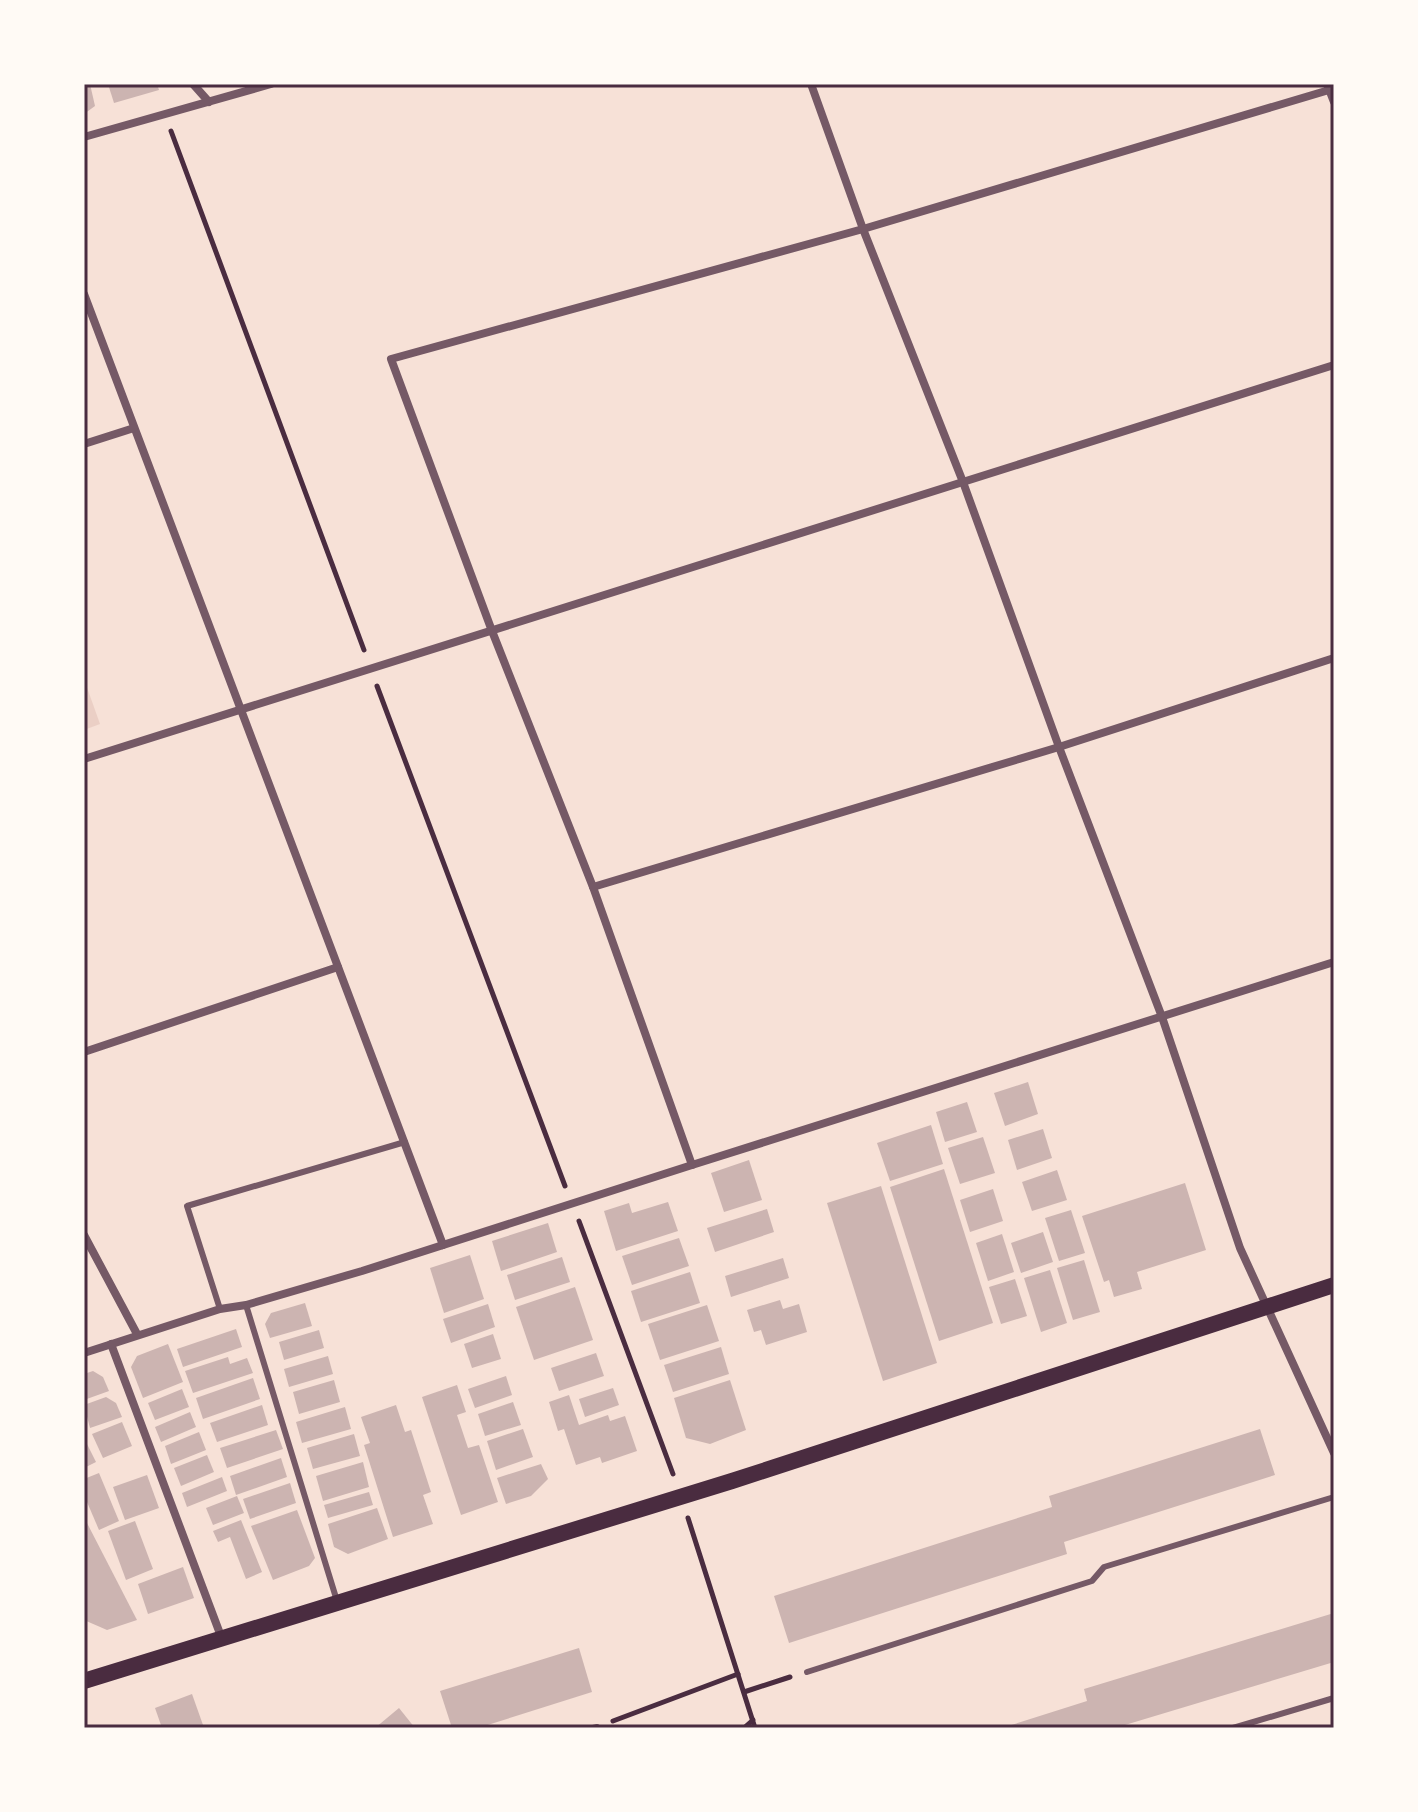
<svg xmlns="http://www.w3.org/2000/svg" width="1418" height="1812" font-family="Mulish,sans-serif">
  <rect width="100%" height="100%" fill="#f7e1d7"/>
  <!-- green -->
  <path fill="#ebcfc5" d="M84,679L100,724L84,730Z"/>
  <!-- building -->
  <g fill="#ccb4b1">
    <path d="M84,84H90L95,106L84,114Z"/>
    <path d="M108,84H157L159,90L114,103Z"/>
    <path d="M1028,1082L1038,1114L1005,1126L994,1093Z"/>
    <path d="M967,1102L977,1132L945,1142L936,1112Z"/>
    <path d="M931,1125L943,1164L890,1181L877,1143Z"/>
    <path d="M1043,1129L1052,1158L1017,1170L1008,1140Z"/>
    <path d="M983,1137L995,1173L960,1184L948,1148Z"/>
    <path d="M749,1160L762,1200L724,1212L711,1173Z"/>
    <path d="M944,1169L993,1323L939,1341L890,1187Z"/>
    <path d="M1057,1170L1067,1200L1032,1211L1022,1182Z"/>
    <path d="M1185,1183L1206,1250L1137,1272L1142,1289L1114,1297L1109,1280L1104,1282L1082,1216Z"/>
    <path d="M881,1186L937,1363L883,1381L827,1203Z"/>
    <path d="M993,1189L1003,1221L970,1232L960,1200Z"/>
    <path d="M668,1202L678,1231L616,1251L604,1211L629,1203L632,1213Z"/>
    <path d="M767,1209L774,1232L715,1252L707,1228Z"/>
    <path d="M1071,1210L1085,1253L1059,1261L1045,1218Z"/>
    <path d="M548,1223L557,1252L501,1271L492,1241Z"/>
    <path d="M1043,1232L1053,1262L1021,1273L1011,1243Z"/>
    <path d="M1002,1234L1014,1272L988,1281L976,1243Z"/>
    <path d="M679,1238L689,1266L632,1285L622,1256Z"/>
    <path d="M470,1255L484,1299L444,1313L430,1268Z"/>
    <path d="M562,1257L570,1282L515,1300L507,1275Z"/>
    <path d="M783,1258L789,1278L731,1297L725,1276Z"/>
    <path d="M1084,1260L1100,1312L1073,1320L1057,1268Z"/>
    <path d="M1050,1270L1067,1323L1041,1332L1024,1278Z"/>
    <path d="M690,1272L700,1303L641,1322L631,1291Z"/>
    <path d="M1015,1279L1027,1316L1001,1324L989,1287Z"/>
    <path d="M575,1287L593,1340L534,1360L516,1307Z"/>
    <path d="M780,1300L783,1309L799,1304L807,1332L766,1345L761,1330L754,1332L747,1310Z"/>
    <path d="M305,1303L312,1326L270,1338L265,1324L271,1313Z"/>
    <path d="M488,1304L495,1327L451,1343L443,1319Z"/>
    <path d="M707,1305L719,1341L660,1360L648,1324Z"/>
    <path d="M236,1329L242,1347L183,1367L177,1349Z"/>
    <path d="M319,1330L324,1348L284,1360L279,1342Z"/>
    <path d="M493,1334L501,1359L472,1368L464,1344Z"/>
    <path d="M168,1344L183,1382L143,1398L131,1367L137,1356Z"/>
    <path d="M721,1347L729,1374L673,1392L664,1365Z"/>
    <path d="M596,1353L604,1376L559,1391L551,1368Z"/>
    <path d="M328,1356L333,1374L289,1387L284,1369Z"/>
    <path d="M228,1357L230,1364L247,1358L253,1373L193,1393L185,1371Z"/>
    <path d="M93,1371L103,1377L109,1391L84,1400V1374Z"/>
    <path d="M506,1376L512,1395L475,1408L468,1389Z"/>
    <path d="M253,1378L260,1399L203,1419L196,1398Z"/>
    <path d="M334,1380L340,1402L299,1414L293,1392Z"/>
    <path d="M730,1380L746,1430L710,1444L686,1438L674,1398Z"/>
    <path d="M457,1385L466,1412L457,1415L468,1448L479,1445L498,1502L461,1515L422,1397Z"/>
    <path d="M613,1388L619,1405L585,1417L579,1399Z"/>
    <path d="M182,1389L189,1407L155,1420L148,1403Z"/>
    <path d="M569,1395L579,1425L608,1415L610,1421L625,1416L637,1451L602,1463L600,1457L576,1465L564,1429L558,1431L549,1402Z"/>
    <path d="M106,1397L116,1403L122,1417L90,1428L84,1405Z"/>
    <path d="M513,1402L521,1425L485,1436L478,1414Z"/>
    <path d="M262,1405L268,1425L217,1442L210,1423Z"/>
    <path d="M396,1405L405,1432L411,1430L431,1492L423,1495L433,1524L393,1537L364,1445L370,1443L361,1417Z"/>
    <path d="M345,1407L351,1429L302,1443L296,1422Z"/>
    <path d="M190,1412L196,1427L161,1442L155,1427Z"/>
    <path d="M122,1422L132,1446L103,1458L92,1434Z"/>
    <path d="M523,1429L533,1457L496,1470L487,1441Z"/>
    <path d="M1260,1429L1275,1475L1064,1542L1067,1554L789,1643L774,1596L1052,1507L1049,1496Z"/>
    <path d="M276,1430L283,1449L227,1468L220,1448Z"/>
    <path d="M199,1432L206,1450L171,1464L165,1446Z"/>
    <path d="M354,1434L360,1456L313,1469L307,1448Z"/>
    <path d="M84,1438L96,1462L84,1468Z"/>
    <path d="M207,1455L214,1472L181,1486L174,1468Z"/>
    <path d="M281,1458L287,1477L236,1495L230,1476Z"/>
    <path d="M363,1462L369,1487L323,1501L316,1476Z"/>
    <path d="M541,1464L548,1479L531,1496L506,1504L497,1478Z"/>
    <path d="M99,1473L119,1521L99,1530L84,1495V1479Z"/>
    <path d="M147,1475L159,1508L125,1520L113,1487Z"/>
    <path d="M222,1477L227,1491L187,1507L182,1493Z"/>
    <path d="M290,1483L296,1503L250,1519L243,1499Z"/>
    <path d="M369,1492L373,1505L328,1518L324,1505Z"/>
    <path d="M237,1496L244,1513L213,1525L206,1508Z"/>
    <path d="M377,1508L388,1539L348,1554L334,1547L328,1524Z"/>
    <path d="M297,1510L315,1558L309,1566L273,1580L251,1526Z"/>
    <path d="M241,1520L262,1572L246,1579L230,1537L218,1542L213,1531Z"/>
    <path d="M135,1521L153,1569L126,1580L108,1531Z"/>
    <path d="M87,1523L137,1620L107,1630L84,1620V1525Z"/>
    <path d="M183,1567L194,1598L148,1614L138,1584Z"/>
    <path d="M1334,1613V1662L1115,1728H1002L1087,1701L1084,1689Z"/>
    <path d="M579,1648L592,1692L478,1728H452L440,1691Z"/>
    <path d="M192,1694L203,1725L194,1728H162L155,1708Z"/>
    <path d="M399,1708L415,1728H375Z"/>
  </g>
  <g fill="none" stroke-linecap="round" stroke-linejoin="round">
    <!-- path -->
    <g stroke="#4a2c40" stroke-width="5">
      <path d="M171,131L364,650"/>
      <path d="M377,686L565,1186"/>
      <path d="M579,1221L673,1474"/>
      <path d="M688,1518L755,1728"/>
      <path d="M744,1692L790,1677"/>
      <path d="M613,1721L738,1674"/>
      <path d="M744,1728L753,1720"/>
    </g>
    <!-- service -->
    <g stroke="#755966" stroke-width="6">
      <path d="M246,1305L337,1601"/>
      <path d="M220,1309L187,1206L405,1142"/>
      <path d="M807,1672L1092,1581L1104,1567L1334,1497"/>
      <path d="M593,1728L597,1727"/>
      <path d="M1233,1728L1334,1698"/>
    </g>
    <!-- minor -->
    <g stroke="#755966" stroke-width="8">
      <path d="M193,84L209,102"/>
      <path d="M811,84L863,229L963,482L1059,747L1162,1017L1240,1248L1334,1453"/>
      <path d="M1327,84L1334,102"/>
      <path d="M1329,90L863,229L391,359L492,631L593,887L692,1165L1334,962"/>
      <path d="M84,137L271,84"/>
      <path d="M84,294L443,1245"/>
      <path d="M84,444L134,428"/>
      <path d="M84,759L1334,365"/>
      <path d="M593,887L1059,747L1334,658"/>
      <path d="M84,1052L338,967"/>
      <path d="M84,1235L137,1334"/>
      <path d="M111,1344L222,1639"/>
      <path d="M84,1353L220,1309L246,1305L362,1271L692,1165"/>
    </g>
    <!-- secondary -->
    <path stroke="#4a2c40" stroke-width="16" d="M84,1681L732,1481L1334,1285"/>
  </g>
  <!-- border -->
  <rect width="1418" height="1812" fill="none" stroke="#fffaf5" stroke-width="172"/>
  <rect x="86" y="86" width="1246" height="1640" fill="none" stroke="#4a2c40" stroke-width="3"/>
</svg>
